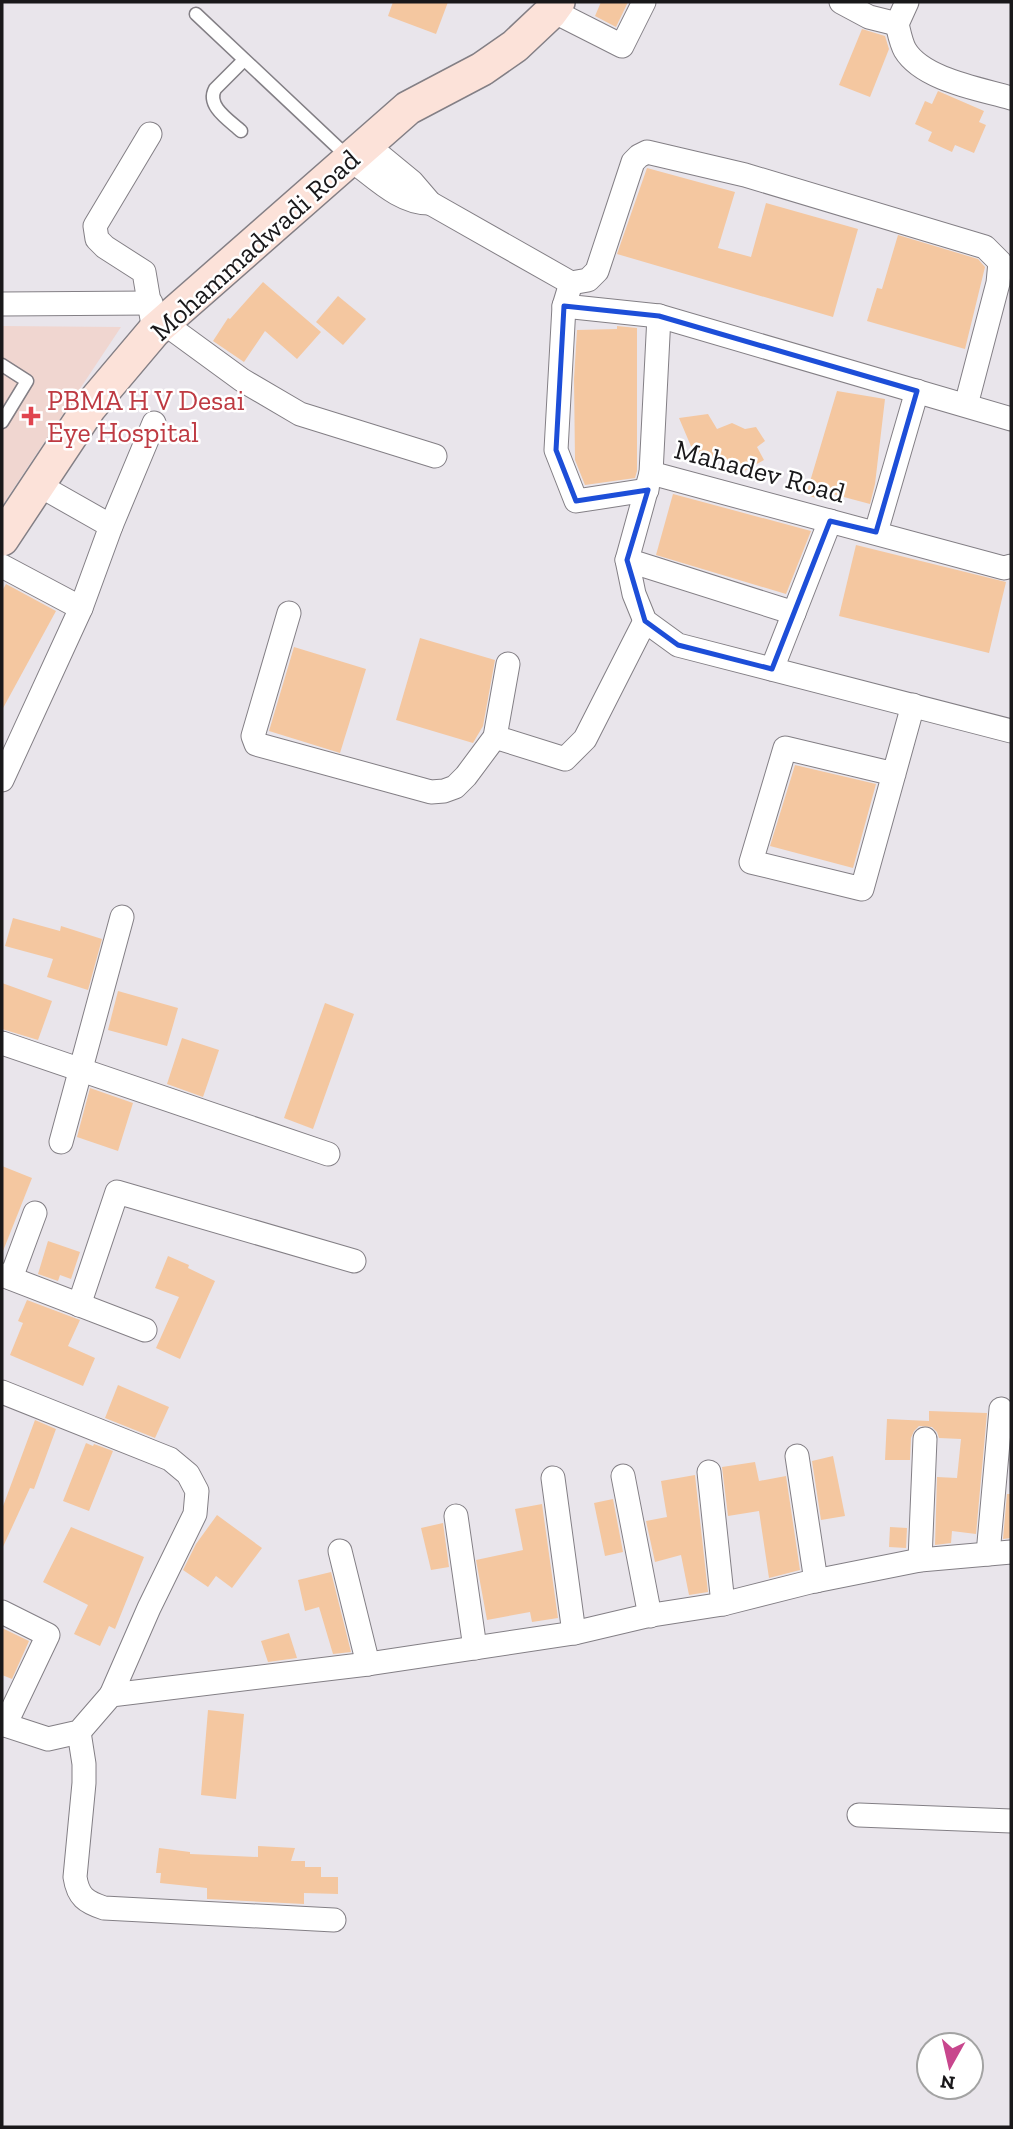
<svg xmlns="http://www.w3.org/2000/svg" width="1013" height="2129" font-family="'Zilla Slab',serif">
  <rect width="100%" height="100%" fill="#e9e5eb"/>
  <!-- medical -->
  <path fill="#f0d6d0" d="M2,326L121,327L2,506Z"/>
  <!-- building -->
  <g fill="#f4c7a0">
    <path d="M393,2H448L436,34L388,16Z"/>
    <path d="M601,2H628L616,27L595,16Z"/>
    <path d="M862,29L885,36L889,49L870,97L839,85Z"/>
    <path d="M938,91L984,111L979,122L986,125L974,153L955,145L952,152L928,141L932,132L915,124L925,101L932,104Z"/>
    <path d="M647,168L735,192L718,248L751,257L766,203L858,229L833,317L617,254Z"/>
    <path d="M898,235L978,259L985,267L965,349L867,321L877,288L882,289Z"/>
    <path d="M263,282L321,332L297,359L265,331L244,362L213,341L228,318L230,319Z"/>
    <path d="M338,296L366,319L343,345L316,322Z"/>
    <path d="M617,326L637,328V471L635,478L585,485L575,460L574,379L577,330L617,329Z"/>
    <path d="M837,391L885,399L875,484L870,504L825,492L823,500L806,495Z"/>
    <path d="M708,414L717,429L732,423L745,429L756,427L765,441L757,447L764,460L739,474L733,459L712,461L693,451L679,418Z"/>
    <path d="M673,494L811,531L786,594L656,555Z"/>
    <path d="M856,545L1006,582L989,653L839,616Z"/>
    <path d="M6,584L56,611L2,710V591Z"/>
    <path d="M420,638L495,660L483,726L473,743L396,720Z"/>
    <path d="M294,647L366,669L340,753L269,731Z"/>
    <path d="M795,765L876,784L853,868L770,846Z"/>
    <path d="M13,918L60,931L61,926L102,939L88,990L47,977L53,959L5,946Z"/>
    <path d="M2,983L52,1001L38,1040L2,1029Z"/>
    <path d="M118,991L178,1008L167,1046L108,1030Z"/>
    <path d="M325,1003L354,1014L313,1129L284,1118Z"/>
    <path d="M182,1038L219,1050L203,1097L167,1084Z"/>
    <path d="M90,1088L133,1103L118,1151L77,1137Z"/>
    <path d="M2,1166L32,1178L3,1251H2Z"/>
    <path d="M48,1241L80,1252L71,1279L60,1275L58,1281L38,1274Z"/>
    <path d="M168,1256L189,1265L188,1268L215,1281L180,1359L156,1348L179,1297L155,1288Z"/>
    <path d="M27,1300L80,1320L68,1346L95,1358L83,1386L10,1355L23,1323L18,1321Z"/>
    <path d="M118,1385L169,1407L155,1438L105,1418Z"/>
    <path d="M929,1411L987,1413L976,1534L952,1531L951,1543L935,1545L937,1477L957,1478L961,1439L939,1438L937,1432L932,1427L919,1426L914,1431L911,1438L910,1460H885L887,1419L929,1421Z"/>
    <path d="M35,1420L56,1429L34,1489L30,1488L2,1549V1509Z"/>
    <path d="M86,1443L93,1446L94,1444L113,1451L89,1511L63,1501Z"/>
    <path d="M833,1456L845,1516L821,1520L812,1461Z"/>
    <path d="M755,1462L759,1481L786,1476L800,1570L769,1578L759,1511L728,1516L722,1467Z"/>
    <path d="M695,1475L708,1592L689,1595L681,1555L655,1562L646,1521L667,1517L661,1481Z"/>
    <path d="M1007,1494H1011V1538L1003,1539Z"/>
    <path d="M613,1499L623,1552L605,1556L594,1503Z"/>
    <path d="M542,1504L558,1618L532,1622L530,1612L487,1620L476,1560L523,1550L515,1509Z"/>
    <path d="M217,1515L262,1548L232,1588L216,1576L208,1587L183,1570L196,1544Z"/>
    <path d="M443,1523L449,1567L431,1570L421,1528Z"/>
    <path d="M71,1527L144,1557L115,1629L109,1626L100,1646L74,1634L88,1605L43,1582Z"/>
    <path d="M890,1527L907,1528L906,1548L889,1547Z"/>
    <path d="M331,1572L351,1652L333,1654L319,1607L305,1611L298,1580Z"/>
    <path d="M2,1628L29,1641L12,1679L2,1675Z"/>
    <path d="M289,1633L297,1658L268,1662L261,1641Z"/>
    <path d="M208,1710L244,1714L236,1799L201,1795Z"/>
    <path d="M258,1846L295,1848L291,1861H305V1867H321V1877H338V1894L304,1893V1904L207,1899V1888L160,1883L161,1873H156L159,1848L190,1852V1854L258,1857Z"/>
  </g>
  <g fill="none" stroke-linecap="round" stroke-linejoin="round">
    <!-- service casing -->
    <g stroke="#837f85" stroke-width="15">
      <g id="service">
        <path d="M196,14L350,159"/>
        <path d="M241,131C229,120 206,106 215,89L244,60"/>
        <path d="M2,365L27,381L2,422"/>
      </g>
    </g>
    <!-- minor casing -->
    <g stroke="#837f85" stroke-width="25">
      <g id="minor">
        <path d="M841,2L869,17L897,24L907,2"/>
        <path d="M551,10L622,46L644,2"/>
        <path d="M897,24C899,32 901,43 905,50C923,80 981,89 1011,98"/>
        <path d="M150,134L95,226L97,239L105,247L144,272L154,331"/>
        <path d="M367,145L412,182L430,203L571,283"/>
        <path d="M350,159C374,176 400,204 430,203"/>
        <path d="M571,283L588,280L597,271L633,162L639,156L647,152L745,175L985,247L1000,262L998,283L966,405"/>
        <path d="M571,283L564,306L659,316L1011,419"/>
        <path d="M2,304L151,303"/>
        <path d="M564,306L556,450L576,501L647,490"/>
        <path d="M659,316L651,473L627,560L794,613"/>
        <path d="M164,323L242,380L300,414L435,456"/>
        <path d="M651,473L1004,568L1011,566"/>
        <path d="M111,526L154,423"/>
        <path d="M876,532L917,391"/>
        <path d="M627,560L634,594L645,621L678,645L1011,731"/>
        <path d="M2,566L81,608"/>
        <path d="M289,613L253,736L256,744L431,792L444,791L455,787L466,776L495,737L508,664"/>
        <path d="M772,669L830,521"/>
        <path d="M495,737L565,759L585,739L645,621"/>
        <path d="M894,774L785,748L751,862L862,889L913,705"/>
        <path d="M2,780L81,608L111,526L37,484"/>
        <path d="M2,1043L328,1154"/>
        <path d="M61,1142L122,917"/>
        <path d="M2,1275L145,1330"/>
        <path d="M11,1278L35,1213"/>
        <path d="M79,1305L117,1192L354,1261"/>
        <path d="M2,1392L170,1459L188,1474L197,1491L195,1514L149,1608L111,1695"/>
        <path d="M797,1456L816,1581"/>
        <path d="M709,1472L723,1604"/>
        <path d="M623,1476L650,1616"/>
        <path d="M553,1478L574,1633"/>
        <path d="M456,1516L475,1648"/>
        <path d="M340,1551L368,1664"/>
        <path d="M988,1554L1001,1409"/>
        <path d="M920,1560L925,1439"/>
        <path d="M2,1612L48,1635L5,1725"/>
        <path d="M2,1724L48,1739L79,1732L111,1695L368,1664L574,1633L646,1616L723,1604L810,1582L920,1560L1011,1552"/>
        <path d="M79,1732L84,1764V1783L75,1877C78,1897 86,1902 104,1908L334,1920"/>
        <path d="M859,1815L1011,1821"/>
      </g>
    </g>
    <!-- secondary casing -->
    <g stroke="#837f85" stroke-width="36">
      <path id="secondary" d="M2,539L89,408L154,331L408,108L482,69L515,46L550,13L558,2"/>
    </g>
    <!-- service -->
    <use href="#service" stroke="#fff" stroke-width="12"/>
    <!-- minor -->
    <use href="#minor" stroke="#fff" stroke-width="23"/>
    <!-- secondary -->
    <use href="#secondary" stroke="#fce2d9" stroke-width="33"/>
  </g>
  <!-- marked area -->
  <path fill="none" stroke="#1d4ed8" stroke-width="5" stroke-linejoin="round" d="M564,306L659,316L917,391L876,532L830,521L772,669L678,645L645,621L627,560L648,490L576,501L556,450Z"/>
  <!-- markers -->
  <path fill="#e0444e" stroke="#fff" stroke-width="2.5" d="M27.5 405.5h7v7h7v7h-7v7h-7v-7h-7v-7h7z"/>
  <g text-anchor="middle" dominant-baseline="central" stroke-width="5" stroke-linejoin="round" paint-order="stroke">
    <!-- street labels -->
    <g font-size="28" fill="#19181a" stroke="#fff">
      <text transform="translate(255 245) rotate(-42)">Mohammadwadi Road</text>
      <text transform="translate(760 471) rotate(15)">Mahadev Road</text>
    </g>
    <!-- health labels -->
    <g font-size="28" fill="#be3a42" stroke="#fff" text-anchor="start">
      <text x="47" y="400">PBMA H V Desai<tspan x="47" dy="32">Eye Hospital</tspan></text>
    </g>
  </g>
  <!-- border -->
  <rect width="1013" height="2129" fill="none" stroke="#19181a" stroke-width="7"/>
  <!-- north arrow -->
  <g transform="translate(950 2066) rotate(188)"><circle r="33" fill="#ffffff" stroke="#a3a3a3" stroke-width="2"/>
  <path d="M0-5L12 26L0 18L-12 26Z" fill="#c8468d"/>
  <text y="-10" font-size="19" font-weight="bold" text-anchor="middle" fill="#19181a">N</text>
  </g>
</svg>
